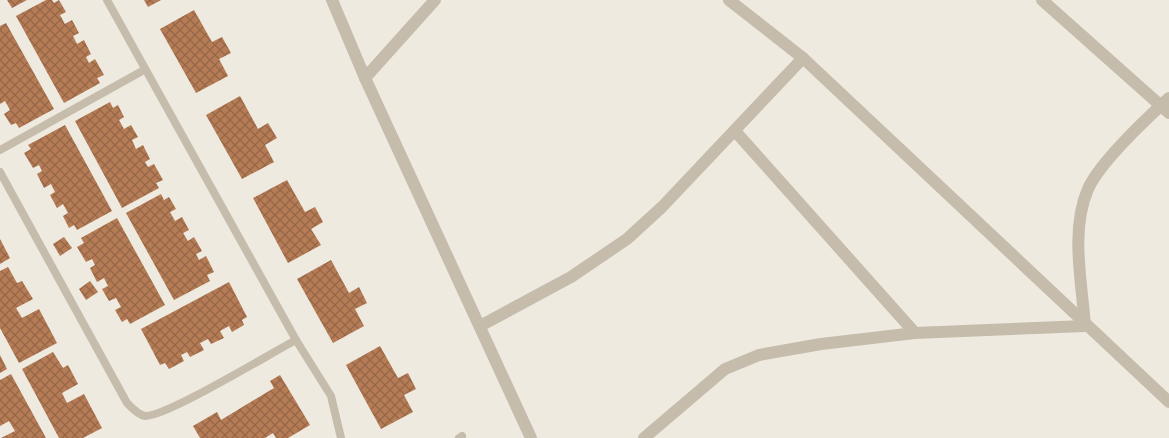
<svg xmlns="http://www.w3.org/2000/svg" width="1169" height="438" font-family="Cabin,sans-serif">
  <defs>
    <pattern id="building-cross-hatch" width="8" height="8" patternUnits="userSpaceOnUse" patternTransform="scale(1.25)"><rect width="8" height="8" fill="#b67c56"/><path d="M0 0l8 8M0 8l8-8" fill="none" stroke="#956647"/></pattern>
  </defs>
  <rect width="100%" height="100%" fill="#efeadf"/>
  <!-- building -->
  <g fill="url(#building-cross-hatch)">
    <path d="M7,0H27L12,8Z"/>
    <path d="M46,0H52L54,3L59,0L66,12L60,15L65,24L72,20L79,33L73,36L77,44L84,40L91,54L86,57L89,63L95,59L104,75L97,78L100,83L64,103L16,16Z"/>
    <path d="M144,0H161L148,7Z"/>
    <path d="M194,10L212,42L222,37L231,53L219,59L228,76L196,93L160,29Z"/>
    <path d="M6,23L54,109L19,128L16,123L11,125L4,114L10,110L5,101L0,104V26Z"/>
    <path d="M240,96L258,129L268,123L277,138L265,145L274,162L242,179L206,115Z"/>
    <path d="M110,102L113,108L118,105L124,117L119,120L124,129L131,125L138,137L132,140L136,149L143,145L150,159L145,162L148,167L154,164L163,180L156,183L159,188L122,208L75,121Z"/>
    <path d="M65,125L112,211L77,230L74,225L69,228L63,216L68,213L63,204L57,208L50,195L55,192L51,184L44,188L37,174L42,171L39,165L33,168L24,153L31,149L28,145Z"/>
    <path d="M287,180L305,212L315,207L323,222L311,229L321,245L288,263L253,198Z"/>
    <path d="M161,194L164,200L169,197L176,209L170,212L175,221L182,217L189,230L183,233L188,241L194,237L202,251L196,254L199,260L206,256L214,272L207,275L210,281L174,300L126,213Z"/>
    <path d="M117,218L165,305L130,324L127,319L122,322L115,310L121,307L116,298L109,301L102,289L108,286L104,278L97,282L90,268L95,265L92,259L86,262L77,247L84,243L81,238Z"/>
    <path d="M64,237L72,248L60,256L53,244Z"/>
    <path d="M0,239L10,258L0,264Z"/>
    <path d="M331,260L349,293L359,287L367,303L355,309L364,326L333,343L297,279Z"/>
    <path d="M8,267L17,283L22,281L33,299L16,308L22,318L39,309L57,343L19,363L0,328V271Z"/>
    <path d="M90,281L98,292L86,300L79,289Z"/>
    <path d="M229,282L247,317L242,320L244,325L232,332L229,326L220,331L224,338L211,344L208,339L200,343L204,350L190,357L187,352L181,355L184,361L169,369L165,363L160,365L141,329Z"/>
    <path d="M380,346L398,378L408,373L416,389L404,395L413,412L381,429L346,365Z"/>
    <path d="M53,352L63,368L68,365L78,384L62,393L67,403L84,394L102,428L83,438H59L22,369Z"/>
    <path d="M0,355L7,369L0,373Z"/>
    <path d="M11,374L46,438H1L15,431L9,421L0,426V380Z"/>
    <path d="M280,375L310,425L288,438H276L273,433L265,438H200L193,426L217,412L221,420L274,388L270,381Z"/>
  </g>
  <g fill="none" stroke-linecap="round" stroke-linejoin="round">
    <!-- lane -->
    <g stroke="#c6bcac" stroke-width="8">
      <path d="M107,0L296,340L331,396L341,438"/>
      <path d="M0,150L144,70"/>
      <path d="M0,172L127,403C132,408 138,415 145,416C166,417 271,353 296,340"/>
      <path d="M459,438L462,436"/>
    </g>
    <!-- street -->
    <g stroke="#c6bcac" stroke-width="12">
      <path d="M332,0L365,78L531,438"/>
      <path d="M729,0L803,58L1169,402"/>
      <path d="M1042,0L1169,113"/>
      <path d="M365,78L435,0"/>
      <path d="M735,131L915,333"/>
      <path d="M480,326L571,277L627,239L662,207L803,58"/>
      <path d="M644,438L725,369L759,355L821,344L915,333L1085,326C1082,283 1070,230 1088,189C1100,162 1146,119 1169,98"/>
    </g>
  </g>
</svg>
